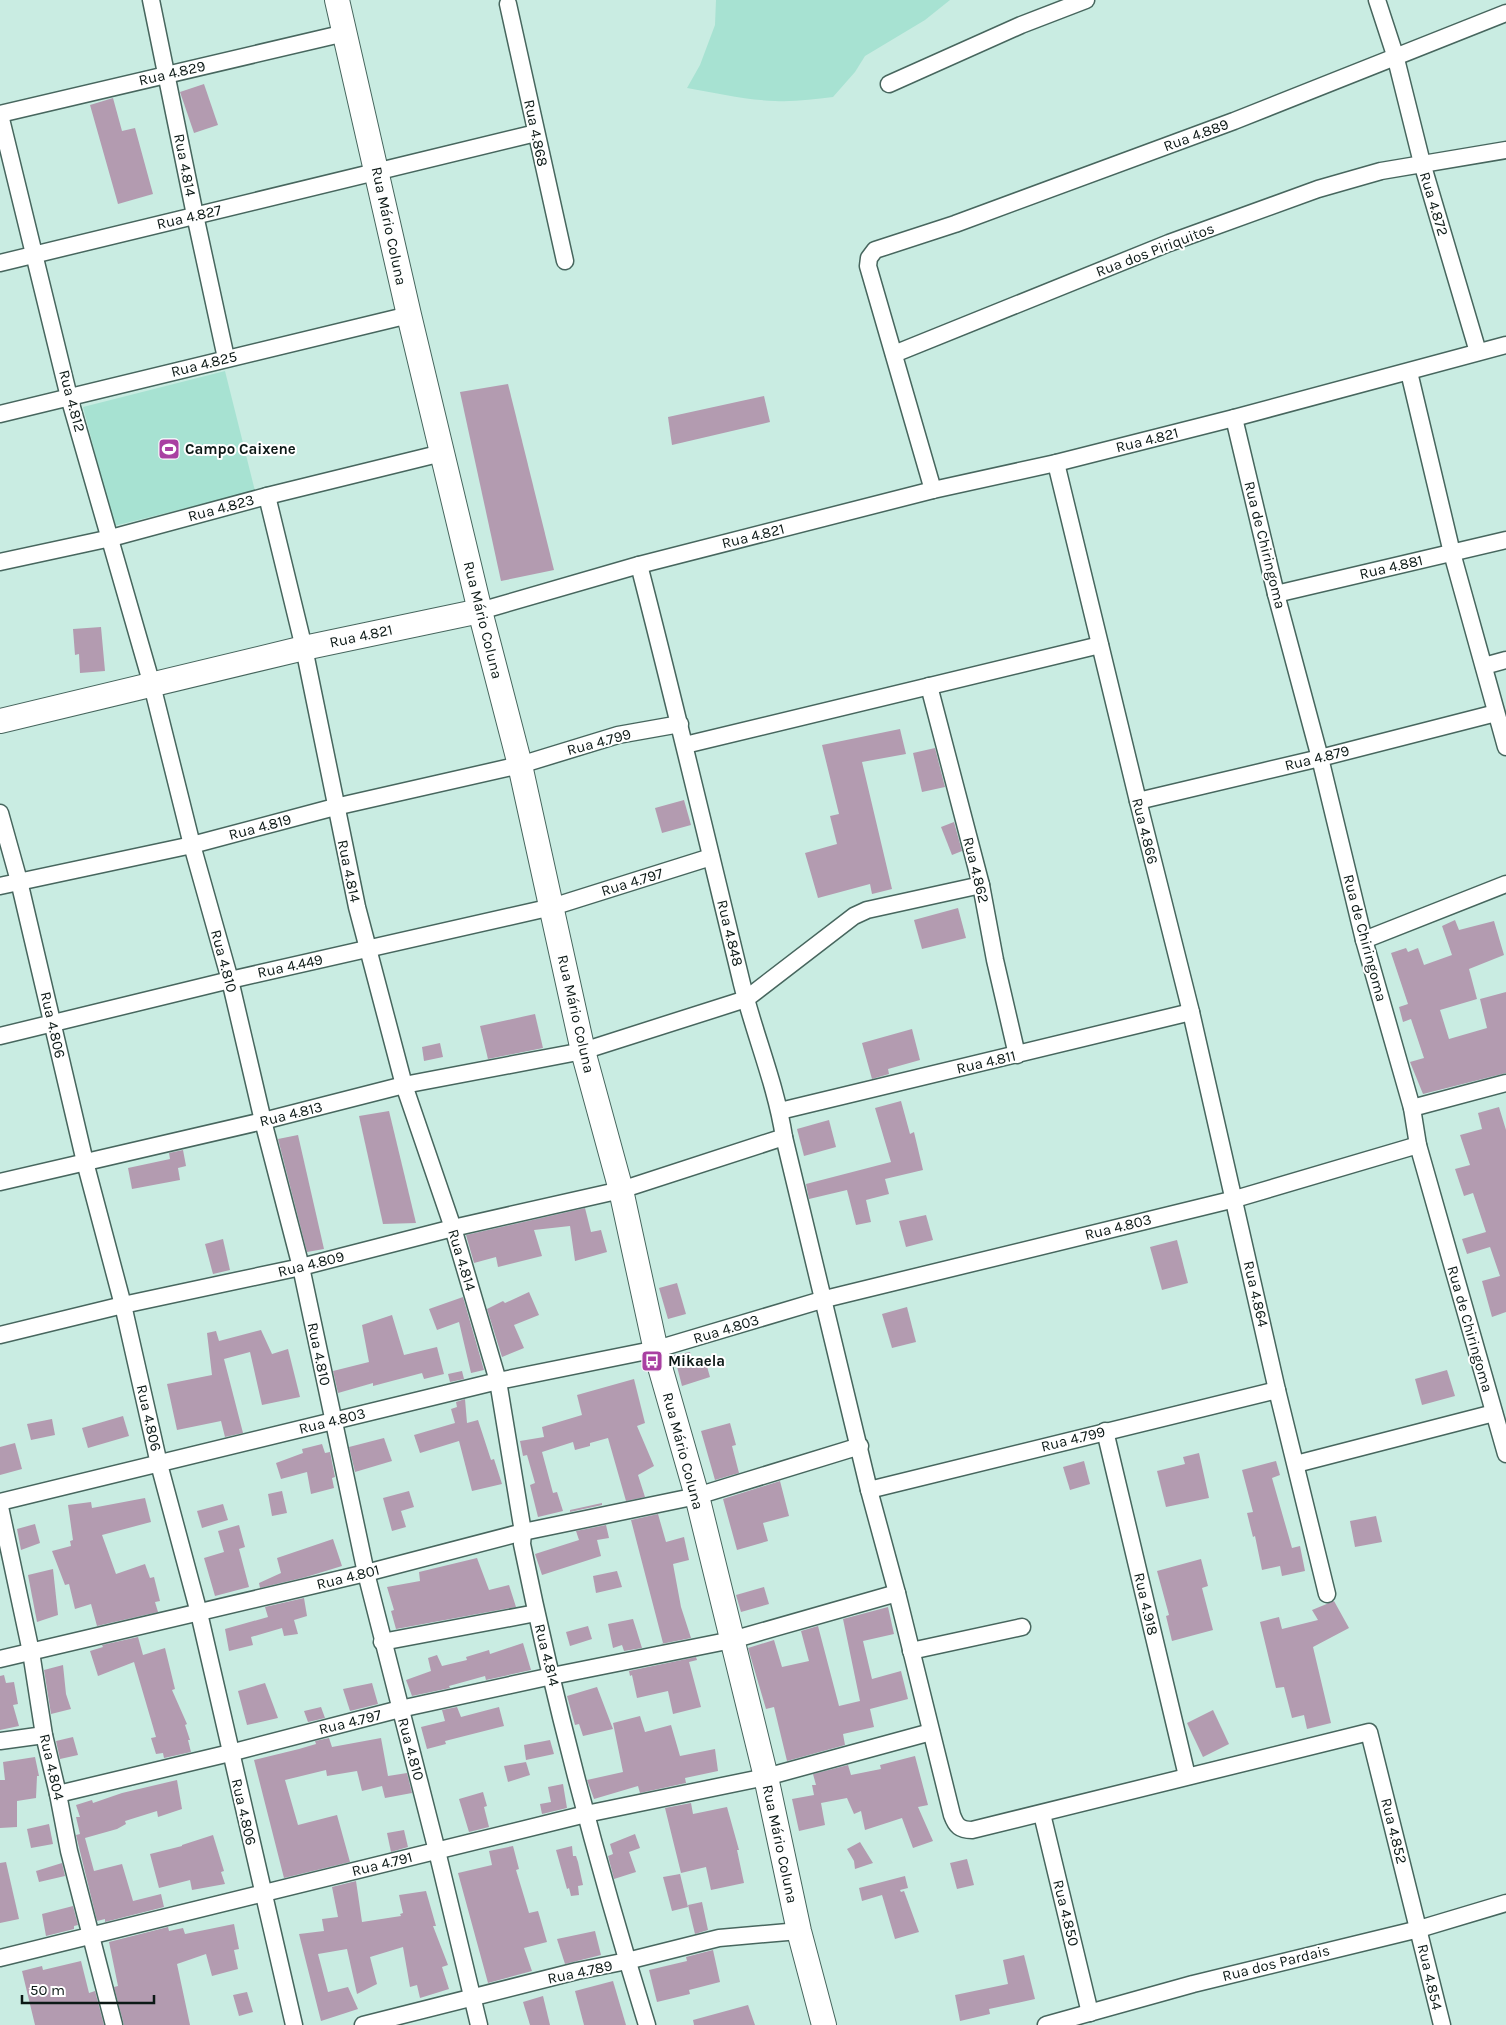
<svg xmlns="http://www.w3.org/2000/svg" width="1506" height="2025" font-family="Karla,sans-serif">
  <rect width="100%" height="100%" fill="#c9ece2"/>
  <!-- green -->
  <g fill="#a7e2d2">
    <path d="M716,0H950L925,20L865,56L855,72L833,97C814,99 795,102 775,101C746,100 716,93 687,88L700,65L715,25Z"/>
    <path d="M225,371L255,491L114,526L83,407Z"/>
  </g>
  <!-- building -->
  <g fill="#b39bb0">
    <path d="M204,84L218,125L194,133L180,92Z"/>
    <path d="M113,98L122,131L135,128L153,194L118,204L90,105Z"/>
    <path d="M508,384L554,570L501,581L460,392Z"/>
    <path d="M764,396L770,422L672,445L668,417Z"/>
    <path d="M101,627L105,671L80,673L79,654L75,655L73,629Z"/>
    <path d="M900,729L906,754L862,762L892,889L872,894L870,884L818,898L805,853L837,844L830,816L839,814L822,745Z"/>
    <path d="M935,748L945,787L922,792L913,753Z"/>
    <path d="M684,800L691,825L662,833L655,808Z"/>
    <path d="M954,822L962,851L952,855L941,827Z"/>
    <path d="M958,908L966,938L922,949L914,920Z"/>
    <path d="M1455,920L1459,930L1494,921L1504,955L1469,969L1477,999L1440,1010L1449,1039L1487,1028L1480,999L1506,992V1073L1423,1094L1410,1062L1424,1058L1411,1019L1403,1022L1399,1007L1408,1004L1391,953L1406,948L1408,952L1418,948L1424,965L1452,955L1442,926Z"/>
    <path d="M535,1014L543,1048L488,1059L480,1026Z"/>
    <path d="M912,1029L920,1060L888,1069L889,1074L872,1079L862,1043Z"/>
    <path d="M440,1043L443,1057L424,1061L422,1047Z"/>
    <path d="M901,1101L910,1134L914,1132L923,1170L885,1179L889,1194L866,1200L871,1222L856,1225L847,1190L809,1199L806,1184L891,1162L875,1108Z"/>
    <path d="M1499,1107L1506,1130V1312L1492,1317L1482,1281L1500,1276L1490,1247L1467,1254L1462,1239L1486,1232L1473,1193L1464,1196L1455,1169L1470,1165L1460,1135L1482,1129L1478,1113Z"/>
    <path d="M389,1111L416,1223L383,1224L359,1116Z"/>
    <path d="M829,1120L836,1147L804,1156L797,1129Z"/>
    <path d="M298,1135L324,1249L307,1252L278,1139Z"/>
    <path d="M183,1150L186,1166L178,1168L180,1180L132,1189L128,1168L170,1159L169,1153Z"/>
    <path d="M585,1208L591,1232L601,1230L607,1252L575,1261L570,1226L534,1230L542,1256L498,1267L496,1257L474,1263L466,1235Z"/>
    <path d="M926,1215L933,1240L906,1247L899,1221Z"/>
    <path d="M223,1239L230,1270L213,1274L205,1244Z"/>
    <path d="M1177,1240L1188,1283L1162,1290L1150,1247Z"/>
    <path d="M677,1283L686,1314L668,1319L659,1288Z"/>
    <path d="M529,1292L539,1315L514,1325L524,1348L502,1357L487,1309L503,1301L505,1303Z"/>
    <path d="M463,1297L484,1370L471,1373L459,1322L437,1330L429,1309Z"/>
    <path d="M907,1307L916,1342L892,1348L882,1314Z"/>
    <path d="M392,1315L404,1355L437,1347L444,1374L424,1379L422,1373L373,1386V1383L338,1393L333,1371L369,1362L362,1325Z"/>
    <path d="M261,1330L272,1354L288,1349L300,1397L262,1405L250,1352L224,1359L243,1433L225,1437L221,1421L177,1430L167,1384L212,1375L207,1333L216,1331L219,1341Z"/>
    <path d="M690,1352L694,1366L706,1363L710,1377L682,1386L674,1355Z"/>
    <path d="M1447,1370L1455,1396L1422,1405L1415,1379Z"/>
    <path d="M462,1371L464,1379L450,1382L448,1374Z"/>
    <path d="M634,1379L645,1423L637,1426L654,1466L638,1475L645,1497L626,1501L608,1438L590,1443V1446L575,1450L573,1442L542,1452L553,1493L557,1492L563,1511L538,1517L530,1485L535,1483L527,1455L523,1456L520,1441L544,1437L542,1427L582,1415L577,1395Z"/>
    <path d="M465,1399L467,1423L478,1420L491,1460L494,1459L502,1484L472,1491L459,1441L420,1453L414,1435L455,1423L451,1409L457,1407L456,1402Z"/>
    <path d="M123,1416L129,1436L88,1448L82,1428Z"/>
    <path d="M52,1419L55,1435L31,1440L27,1424Z"/>
    <path d="M730,1423L736,1445L732,1446L739,1473L715,1480L701,1431Z"/>
    <path d="M384,1438L392,1461L355,1472L349,1447Z"/>
    <path d="M15,1443L22,1469L0,1475V1447Z"/>
    <path d="M322,1444L325,1453L330,1452L335,1477L332,1478L334,1488L311,1494L307,1472L281,1479L276,1463L303,1453L302,1449Z"/>
    <path d="M1199,1453L1209,1498L1166,1507L1157,1471L1185,1464L1183,1457Z"/>
    <path d="M1084,1461L1090,1484L1070,1490L1063,1467Z"/>
    <path d="M1276,1461L1280,1475L1272,1478L1292,1548L1300,1546L1305,1571L1282,1576L1280,1566L1262,1570L1255,1536L1253,1537L1247,1513L1253,1512L1242,1470Z"/>
    <path d="M780,1481L789,1516L763,1523L768,1541L737,1550L723,1499Z"/>
    <path d="M282,1491L287,1513L272,1516L268,1494Z"/>
    <path d="M409,1491L414,1507L401,1511L406,1527L392,1531L383,1498Z"/>
    <path d="M145,1498L151,1522L102,1535L116,1574L145,1564L150,1578L154,1577L160,1601L155,1602L158,1612L97,1626L91,1604L75,1609L69,1584L65,1585L52,1551L71,1546L70,1541L73,1540L68,1505L91,1502L92,1508Z"/>
    <path d="M602,1503V1505L570,1512V1510Z"/>
    <path d="M223,1504L228,1520L202,1528L197,1511Z"/>
    <path d="M658,1514L666,1542L684,1537L689,1560L673,1564L681,1607L691,1638L661,1644L663,1643L631,1520Z"/>
    <path d="M1376,1516L1382,1542L1355,1547L1350,1521Z"/>
    <path d="M35,1524L40,1543L21,1550L17,1529Z"/>
    <path d="M239,1525L245,1547L239,1549L249,1587L215,1596L204,1558L224,1552L218,1531Z"/>
    <path d="M606,1525L609,1538L597,1540L601,1556L542,1575L535,1554L579,1540L576,1531Z"/>
    <path d="M333,1539L342,1566L306,1577L260,1588L259,1583L281,1573L277,1558Z"/>
    <path d="M477,1558L489,1590L509,1585L516,1607L396,1629L391,1611L394,1610L387,1587L420,1581L419,1572Z"/>
    <path d="M1201,1559L1208,1586L1202,1588L1213,1630L1172,1641L1166,1616L1169,1615L1157,1571Z"/>
    <path d="M53,1569L58,1615L37,1622L28,1575Z"/>
    <path d="M617,1571L622,1587L596,1593L593,1576Z"/>
    <path d="M764,1587L769,1604L741,1612L736,1595Z"/>
    <path d="M304,1598L307,1616L294,1620L298,1634L284,1636L282,1628L251,1637L253,1645L229,1651L225,1629L268,1617L265,1607Z"/>
    <path d="M1334,1601L1349,1628L1313,1647L1331,1723L1307,1729L1304,1715L1292,1718L1284,1687L1276,1688L1260,1622L1279,1617L1282,1629L1318,1620L1312,1610Z"/>
    <path d="M888,1607L894,1634L863,1641L872,1679L901,1671L908,1699L870,1709L874,1727L843,1734L845,1745L787,1761L774,1707L766,1709L748,1648L774,1640L782,1667L809,1661L801,1631L818,1626L839,1706L860,1701L843,1619Z"/>
    <path d="M633,1619L642,1648L624,1651L622,1645L613,1648L608,1624Z"/>
    <path d="M588,1626L592,1639L570,1646L566,1632Z"/>
    <path d="M138,1637L143,1655L165,1648L175,1689L172,1690L187,1724L185,1725L190,1740H188L191,1752L164,1758L163,1753L156,1754L151,1738L156,1737L134,1662L98,1676L90,1651L103,1647L102,1645Z"/>
    <path d="M523,1643L531,1670L486,1680L485,1676L449,1686L450,1688L412,1696L406,1680L431,1671L428,1658L437,1655L442,1666L467,1660L466,1657L489,1650L490,1654Z"/>
    <path d="M696,1657L697,1660L689,1662L701,1707L673,1714L668,1691L637,1698L632,1675L630,1676L629,1671Z"/>
    <path d="M63,1665L66,1694L71,1709L51,1714L44,1670Z"/>
    <path d="M4,1675L6,1683L14,1682L18,1704L13,1705L19,1726L0,1730V1676Z"/>
    <path d="M265,1683L278,1718L247,1725L238,1691Z"/>
    <path d="M372,1683L378,1704L350,1711L343,1689Z"/>
    <path d="M597,1687L613,1729L583,1736L579,1724L575,1725L567,1696Z"/>
    <path d="M321,1707L325,1718L308,1722L304,1711Z"/>
    <path d="M457,1707L461,1717L499,1707L504,1726L445,1741L446,1744L427,1749L421,1727L445,1721L442,1710Z"/>
    <path d="M1213,1710L1229,1744L1203,1757L1187,1723Z"/>
    <path d="M640,1716L645,1732L671,1725L680,1756L715,1749L718,1771L685,1778L686,1783L640,1793L638,1786L594,1799L587,1780L623,1772L613,1723Z"/>
    <path d="M73,1737L78,1755L60,1759L56,1741Z"/>
    <path d="M329,1738L332,1747L381,1738L388,1776L407,1773L412,1793L385,1798L382,1786L362,1791L357,1771L327,1776L326,1770L285,1780L298,1825L337,1815L350,1862L284,1878L254,1760L299,1749L316,1744L315,1741Z"/>
    <path d="M550,1740L554,1754L526,1760L524,1745Z"/>
    <path d="M915,1756L928,1805L918,1807L933,1841L913,1848L902,1818L865,1830L861,1811L854,1814L847,1798L821,1803L825,1825L799,1831L792,1799L814,1795L812,1785H816L813,1774L848,1765L851,1775L881,1769L880,1765Z"/>
    <path d="M35,1757L39,1776H37L36,1798L17,1801V1827L0,1828V1780H5L3,1762Z"/>
    <path d="M526,1762L530,1775L508,1782L504,1766Z"/>
    <path d="M177,1780L182,1809L158,1817L157,1811L125,1821L126,1824L117,1829L85,1838L94,1871L122,1864L133,1901L161,1894L164,1907L105,1922V1919L97,1921L76,1835L80,1834L76,1817H80L76,1805L92,1800L93,1803L122,1793Z"/>
    <path d="M563,1784L567,1808L542,1814L540,1804L551,1802L548,1787Z"/>
    <path d="M483,1792L487,1806L484,1807L489,1827L469,1832L459,1799Z"/>
    <path d="M691,1803L693,1814L727,1807L739,1850H737L744,1883L711,1890L706,1867L681,1873L665,1808Z"/>
    <path d="M49,1824L53,1844L31,1848L27,1829Z"/>
    <path d="M404,1830L408,1847L391,1852L387,1833Z"/>
    <path d="M635,1834L640,1848L629,1852L636,1872L614,1879L608,1856L613,1854L610,1844Z"/>
    <path d="M213,1835L224,1871L221,1872L225,1884L192,1890L190,1880L159,1888L150,1854L182,1846V1845Z"/>
    <path d="M860,1842L873,1863L855,1869L854,1861L847,1849Z"/>
    <path d="M513,1846L519,1869L516,1870L529,1913L538,1911L547,1942L524,1948L532,1971L488,1983L458,1873L492,1865L489,1851Z"/>
    <path d="M572,1846L573,1856H576L578,1862L583,1885L578,1886L579,1895L571,1896L569,1888L567,1889L556,1850Z"/>
    <path d="M967,1859L974,1885L957,1889L950,1863Z"/>
    <path d="M6,1862L19,1919L0,1923V1863Z"/>
    <path d="M62,1863L65,1876L39,1882L36,1871Z"/>
    <path d="M680,1874L688,1907L672,1911L663,1877Z"/>
    <path d="M905,1876L908,1888L900,1890L901,1892L904,1891L919,1932L895,1939L882,1895L862,1901L859,1888Z"/>
    <path d="M356,1881L362,1922L401,1916L400,1914L403,1913L399,1895L426,1891L436,1926H433L448,1965L442,1967L449,1989L420,1998L417,1985L410,1987L403,1947L370,1957L377,1984L357,1994L347,1949L318,1954L328,1992L348,1987L358,2009L321,2021L299,1934L324,1931L322,1919L338,1917L332,1887Z"/>
    <path d="M702,1902L708,1930L695,1934L688,1905Z"/>
    <path d="M73,1906L78,1925L74,1926V1929L46,1936L42,1914Z"/>
    <path d="M234,1924L239,1949L234,1950L238,1969L212,1976L206,1954L177,1964L190,2025H124L114,1987L118,1986L109,1942L168,1927L169,1931L183,1928L185,1934Z"/>
    <path d="M595,1931L601,1955L565,1964L557,1939Z"/>
    <path d="M713,1950L720,1982L689,1990L690,1994L657,2002L649,1970L687,1961L686,1957Z"/>
    <path d="M1024,1955L1035,1999L989,2009L990,2014L960,2021L955,1995L1008,1984L1003,1960Z"/>
    <path d="M81,1961L89,1993L95,1991L104,2025H35L22,1971L42,1966L43,1970Z"/>
    <path d="M613,1981L626,2025H584L575,1991Z"/>
    <path d="M247,1992L253,2012L239,2016L233,1995Z"/>
    <path d="M543,1996L550,2025H530L523,2002Z"/>
    <path d="M748,2005L755,2025H694L693,2020Z"/>
  </g>
  <g fill="none" stroke-linecap="round" stroke-linejoin="round">
    <!-- street casing -->
    <g stroke="#47665e" stroke-width="19">
      <g id="street">
        <path d="M151,0L195,215L226,358"/>
        <path d="M1377,0L1395,55L1422,163L1478,352"/>
        <path d="M508,4L565,261"/>
        <path d="M889,84L1021,25L1086,0"/>
        <path d="M0,114L345,33"/>
        <path d="M0,115L69,397L152,685L192,845L230,980L263,1121L301,1267L366,1573L437,1851L479,2025"/>
        <path d="M0,263L536,133"/>
        <path d="M894,354L1169,243L1318,189L1381,171L1506,150"/>
        <path d="M1409,372L1452,553L1506,747"/>
        <path d="M0,414L409,315"/>
        <path d="M1234,418L1276,594L1320,758L1364,940L1412,1108L1418,1145L1506,1454"/>
        <path d="M1056,463L1138,801L1191,1012L1277,1390L1327,1594"/>
        <path d="M933,490L868,266L869,258L875,250L955,224L1234,121L1506,13"/>
        <path d="M267,496L304,648L357,907L404,1085L453,1228L498,1381L523,1532L522,1544C555,1706 598,1867 647,2025"/>
        <path d="M0,562L111,538L267,496L442,453"/>
        <path d="M639,565C675,704 708,844 742,984C755,1036 776,1085 784,1137L869,1490L897,1593L952,1815C956,1826 960,1830 972,1830L1369,1732L1442,2025"/>
        <path d="M1276,594L1506,540"/>
        <path d="M480,611L639,565L933,490L1056,463L1234,418L1506,345"/>
        <path d="M1484,666L1506,660"/>
        <path d="M929,686L981,885L995,960L1017,1055"/>
        <path d="M685,745L1100,645"/>
        <path d="M1138,801L1320,758L1496,713"/>
        <path d="M0,813L19,881L85,1162L123,1305L159,1464L199,1613L294,2025"/>
        <path d="M0,886L192,845L335,807L520,765L618,735L680,724"/>
        <path d="M1364,940L1506,884"/>
        <path d="M0,1036L230,980L552,907L711,857"/>
        <path d="M1412,1108L1506,1083"/>
        <path d="M780,1111L1191,1012"/>
        <path d="M0,1182L263,1121L404,1085L583,1051L746,999L854,916L867,910L981,885"/>
        <path d="M0,1335L123,1305L301,1267L453,1228L621,1190L784,1137"/>
        <path d="M1105,1431L1187,1776"/>
        <path d="M1296,1464L1494,1413"/>
        <path d="M869,1490L1277,1390"/>
        <path d="M0,1502L498,1381L657,1349L825,1299L1235,1199L1418,1145"/>
        <path d="M0,1507L31,1652L44,1735L58,1794L69,1851L114,2025"/>
        <path d="M382,1642L536,1613"/>
        <path d="M911,1651L1022,1627"/>
        <path d="M0,1659L366,1573L523,1532L697,1496L860,1446"/>
        <path d="M0,1741L44,1735"/>
        <path d="M58,1794L230,1753L400,1709L552,1676L732,1640L897,1593"/>
        <path d="M1042,1814L1090,2013"/>
        <path d="M0,1958L586,1814L766,1777L931,1732"/>
        <path d="M363,2025L577,1971L627,1961L719,1938L799,1931"/>
        <path d="M1046,2025L1193,1984L1419,1929L1506,1903"/>
      </g>
    </g>
    <!-- secondary casing -->
    <g stroke="#47665e" stroke-width="26">
      <g id="secondary">
        <path d="M337,0L409,315L480,611L520,765L583,1051L621,1190L658,1360L697,1496L766,1777L799,1931L824,2025"/>
        <path d="M0,721L304,648L480,611"/>
      </g>
    </g>
    <!-- street -->
    <use href="#street" stroke="#fff" stroke-width="16"/>
    <!-- secondary -->
    <use href="#secondary" stroke="#fff" stroke-width="24"/>
  </g>
  <!-- icons -->
  <defs>
    <g id="stadium-square" transform="scale(1.125)"><rect x="-9" y="-9" width="18" height="18" rx="4" fill="#a940a2" stroke="#fff"/><path d="M0-5a6.5 5 0 1 0 0 10a6.5 5 0 1 0 0-10ZM-3.5-1.8h7v3.6h-7Z" fill="#fff"/></g>
    <g id="bus-square" transform="scale(1.125)"><rect x="-9" y="-9" width="18" height="18" rx="4" fill="#a940a2" stroke="#fff"/><path d="M-5-6H5V4H4V6H2V4H-2V6H-4V4H-5ZM-3.5-4V0h7V-4ZM-3.5 1.2v1.5H-2V1.2ZM2 1.2v1.5H3.5V1.2Z" fill="#fff"/></g>
  </defs>
  <g fill-rule="evenodd">
    <use href="#stadium-square" x="169" y="449"/>
    <use href="#bus-square" x="652" y="1361"/>
  </g>
  <g text-anchor="middle" dominant-baseline="central" stroke-width="4" stroke-linejoin="round" paint-order="stroke">
    <!-- street labels -->
    <g font-size="15" fill="#0c1916" stroke="#fff">
      <text transform="translate(172 73) rotate(-13)">Rua 4.829</text>
      <text transform="translate(536 133) rotate(78)">Rua 4.868</text>
      <text transform="translate(1196 135) rotate(-20)">Rua 4.889</text>
      <text transform="translate(185 165) rotate(79)">Rua 4.814</text>
      <text transform="translate(1434 204) rotate(73)">Rua 4.872</text>
      <text transform="translate(189 217) rotate(-13)">Rua 4.827</text>
      <text transform="translate(389 226) rotate(78)">Rua Mário Coluna</text>
      <text transform="translate(1155 250) rotate(-21)">Rua dos Piriquitos</text>
      <text transform="translate(204 364) rotate(-14)">Rua 4.825</text>
      <text transform="translate(72 401) rotate(75)">Rua 4.812</text>
      <text transform="translate(1147 440) rotate(-14)">Rua 4.821</text>
      <text transform="translate(221 508) rotate(-15)">Rua 4.823</text>
      <text transform="translate(753 536) rotate(-14)">Rua 4.821</text>
      <text transform="translate(1265 545) rotate(76)">Rua de Chiringoma</text>
      <text transform="translate(1391 567) rotate(-13)">Rua 4.881</text>
      <text transform="translate(483 620) rotate(76)">Rua Mário Coluna</text>
      <text transform="translate(361 636) rotate(-12)">Rua 4.821</text>
      <text transform="translate(599 742) rotate(-15)">Rua 4.799</text>
      <text transform="translate(1317 758) rotate(-14)">Rua 4.879</text>
      <text transform="translate(260 827) rotate(-15)">Rua 4.819</text>
      <text transform="translate(1145 831) rotate(76)">Rua 4.866</text>
      <text transform="translate(976 870) rotate(76)">Rua 4.862</text>
      <text transform="translate(349 871) rotate(78)">Rua 4.814</text>
      <text transform="translate(632 882) rotate(-17)">Rua 4.797</text>
      <text transform="translate(730 933) rotate(76)">Rua 4.848</text>
      <text transform="translate(1365 938) rotate(75)">Rua de Chiringoma</text>
      <text transform="translate(224 961) rotate(75)">Rua 4.810</text>
      <text transform="translate(290 966) rotate(-12)">Rua 4.449</text>
      <text transform="translate(576 1014) rotate(77)">Rua Mário Coluna</text>
      <text transform="translate(53 1025) rotate(77)">Rua 4.806</text>
      <text transform="translate(986 1062) rotate(-13)">Rua 4.811</text>
      <text transform="translate(291 1114) rotate(-14)">Rua 4.813</text>
      <text transform="translate(1118 1227) rotate(-14)">Rua 4.803</text>
      <text transform="translate(462 1260) rotate(73)">Rua 4.814</text>
      <text transform="translate(311 1264) rotate(-14)">Rua 4.809</text>
      <text transform="translate(1256 1294) rotate(77)">Rua 4.864</text>
      <text transform="translate(726 1329) rotate(-17)">Rua 4.803</text>
      <text transform="translate(1470 1329) rotate(74)">Rua de Chiringoma</text>
      <text transform="translate(319 1354) rotate(78)">Rua 4.810</text>
      <text transform="translate(149 1418) rotate(77)">Rua 4.806</text>
      <text transform="translate(332 1421) rotate(-14)">Rua 4.803</text>
      <text transform="translate(1073 1439) rotate(-14)">Rua 4.799</text>
      <text transform="translate(683 1451) rotate(75)">Rua Mário Coluna</text>
      <text transform="translate(348 1577) rotate(-14)">Rua 4.801</text>
      <text transform="translate(1146 1604) rotate(77)">Rua 4.918</text>
      <text transform="translate(547 1655) rotate(76)">Rua 4.814</text>
      <text transform="translate(350 1722) rotate(-14)">Rua 4.797</text>
      <text transform="translate(411 1749) rotate(75)">Rua 4.810</text>
      <text transform="translate(52 1767) rotate(77)">Rua 4.804</text>
      <text transform="translate(244 1812) rotate(77)">Rua 4.806</text>
      <text transform="translate(1394 1831) rotate(76)">Rua 4.852</text>
      <text transform="translate(780 1844) rotate(78)">Rua Mário Coluna</text>
      <text transform="translate(382 1864) rotate(-14)">Rua 4.791</text>
      <text transform="translate(1066 1913) rotate(76)">Rua 4.850</text>
      <text transform="translate(1276 1963) rotate(-14)">Rua dos Pardais</text>
      <text transform="translate(580 1972) rotate(-12)">Rua 4.789</text>
      <text transform="translate(1430 1977) rotate(77)">Rua 4.854</text>
    </g>
    <!-- poi labels -->
    <g font-size="15" font-weight="bold" fill="#0c1916" stroke="#fff" text-anchor="start">
      <text x="185" y="449">Campo Caixene</text>
      <text x="668" y="1361">Mikaela</text>
    </g>
  </g>
  <!-- scale -->
  <path d="M22 1995v8h132v-8" fill="none" stroke="#0c1916" stroke-width="2.5"/>
  <text x="30" y="1995" font-size="15" fill="#0c1916" stroke="#ffffff" stroke-width="4" paint-order="stroke">50 m</text>
</svg>
